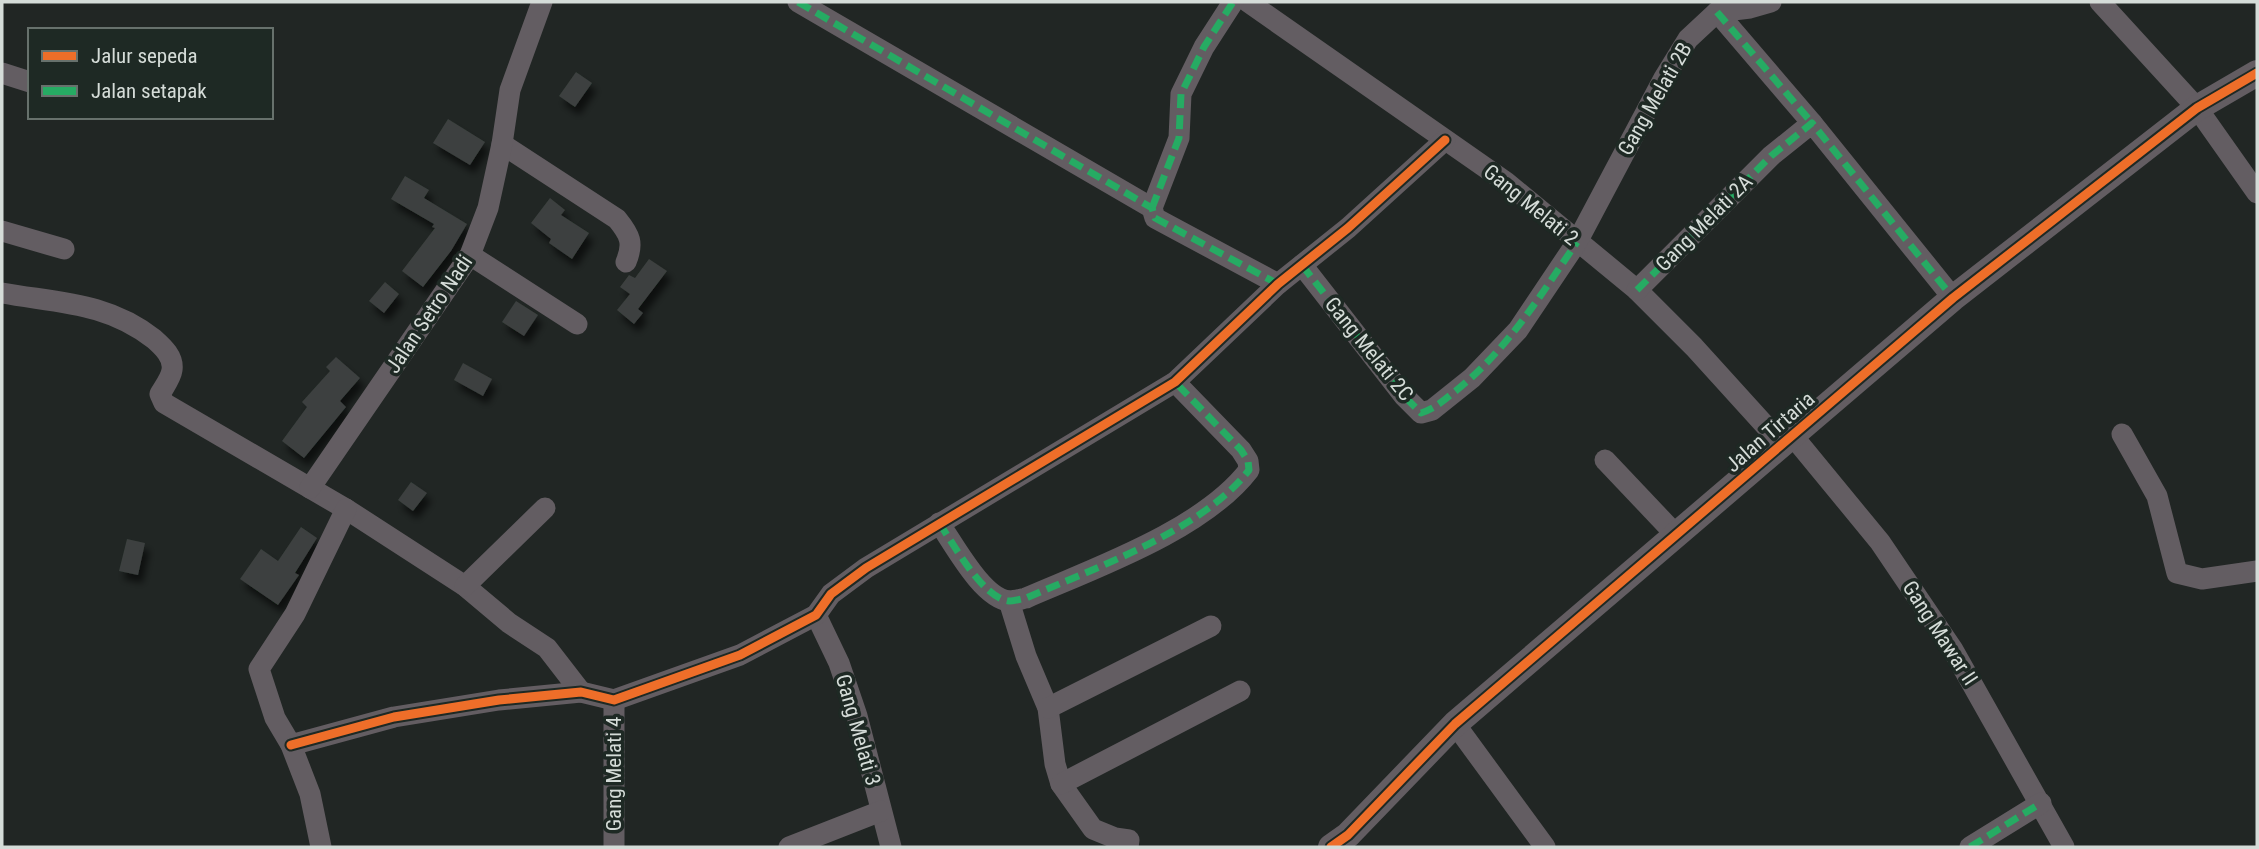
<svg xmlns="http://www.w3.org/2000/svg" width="2259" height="849" font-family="'Roboto Condensed',sans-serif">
  <defs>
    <filter id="shadow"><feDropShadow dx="4.5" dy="8" stdDeviation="3.5" flood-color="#0009"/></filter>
  </defs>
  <rect width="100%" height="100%" fill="#212624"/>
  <!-- building -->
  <g fill="#3c413f" filter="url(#shadow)">
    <path d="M576,72L592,83L575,107L559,96Z"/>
    <path d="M448,119L485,142L470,165L433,143Z"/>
    <path d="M405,176L429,190L424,198L467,224L451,251L423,287L402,271L435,228L432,227L434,224L391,199Z"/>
    <path d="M550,198L565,210L561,215L589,233L572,259L549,243L551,239L531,223Z"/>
    <path d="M649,259L667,271L638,309L643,313L634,324L617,310L630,294L620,287L629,275L635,278Z"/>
    <path d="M385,282L399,294L384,313L369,301Z"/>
    <path d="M516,301L538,315L524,336L502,322Z"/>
    <path d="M336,357L360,378L340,401L346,407L304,458L282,441L307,407L302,402L330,371L326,367Z"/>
    <path d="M463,363L492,379L483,396L454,380Z"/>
    <path d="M411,482L427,493L413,511L398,500Z"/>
    <path d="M301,527L317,538L295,573L299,575L278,605L240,579L261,549L278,561Z"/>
    <path d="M127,539L145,543L138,575L119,571Z"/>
  </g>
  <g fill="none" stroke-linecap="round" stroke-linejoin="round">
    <!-- minor -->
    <g stroke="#635d62" stroke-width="21">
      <path d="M798,2L1152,208L1155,218L1278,284"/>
      <path d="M1248,2L1506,182L1637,290L1694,347L1782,444"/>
      <path d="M2100,2L2197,108L2257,193"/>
      <path d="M1717,12L1812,123"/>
      <path d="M2,73L30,82"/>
      <path d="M502,144L617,219C630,235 634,243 626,262"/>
      <path d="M1152,208L1179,138L1181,94L1204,47L1233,2"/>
      <path d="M2,231L64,249"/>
      <path d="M470,255L577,324"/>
      <path d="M1302,265L1404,396L1421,413L1432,410L1472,378L1518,330L1577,242L1664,78L1688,39L1717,12L1750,8L1771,2"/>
      <path d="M1637,290L1771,156L1812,123L1953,298"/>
      <path d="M2,293C58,303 107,302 154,339C163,347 174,357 172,370C171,378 164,387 160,394L164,403L346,509L465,586L509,623L547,648L581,692"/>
      <path d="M2122,434L2157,496L2177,573L2202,579L2257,571"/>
      <path d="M1792,435L1880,542L1953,650L2064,847"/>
      <path d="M1605,460L1677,536"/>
      <path d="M310,488L470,255L488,208L502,144L510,90L542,2"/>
      <path d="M939,523C954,544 982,598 1009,601C1014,601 1021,599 1026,598C1095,568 1203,530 1249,470L1248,461L1241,450L1175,382"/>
      <path d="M465,586L545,508"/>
      <path d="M1009,601L1026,656L1048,708L1055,764L1061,784L1093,829L1115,838L1129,840L1128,847"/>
      <path d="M816,615L839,663L857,716L891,847"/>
      <path d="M614,700V847"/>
      <path d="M1048,708L1211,626"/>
      <path d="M1455,724L1545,847"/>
      <path d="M291,745L394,717L499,700L581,692L614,700L740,655L816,615L831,594L866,568L1175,382L1278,284L1348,228L1445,140"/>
      <path d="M1061,784L1240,691"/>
      <path d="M321,847L310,794L291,745L275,718L259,669L295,614L346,509"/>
      <path d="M789,847L881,811"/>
      <path d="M1970,847L2041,803"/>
    </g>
    <!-- tertiary -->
    <path stroke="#635d62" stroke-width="26" d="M1331,847L1348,835L1455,724L1953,298L2197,108L2257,73"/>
    <!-- quiet -->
    <g stroke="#26ab63" stroke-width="7" stroke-dasharray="14 7" stroke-linecap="butt">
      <path d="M798,2L1152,208L1155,218L1278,284"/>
      <path d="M1717,12L1812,123"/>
      <path d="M1152,208L1179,138L1181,94L1204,47L1233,2"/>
      <path d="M1302,265L1404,396L1421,413C1434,409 1443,401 1453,393C1506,352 1540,296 1577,242"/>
      <path d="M1637,290L1771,156L1812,123L1953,298"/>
      <path d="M939,523C954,544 982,598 1009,601C1014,601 1021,599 1026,598C1095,568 1203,530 1249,470L1248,461L1241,450L1175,382"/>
      <path d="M1970,847L2041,803"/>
    </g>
    <!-- cycleway casing -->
    <g stroke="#1e2924" stroke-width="13">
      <g id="cycleway">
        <path d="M291,745L394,717L499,700L581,692L614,700L740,655L816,615L831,594L866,568L1175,382L1278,284L1348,228L1445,140"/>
        <path d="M1331,847L1348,835L1455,724L1953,298L2197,108L2257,73"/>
      </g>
    </g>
    <!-- cycleway -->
    <use href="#cycleway" stroke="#ee6e29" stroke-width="9"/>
  </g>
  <g text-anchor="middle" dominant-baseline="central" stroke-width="7" stroke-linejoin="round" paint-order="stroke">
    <!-- street labels -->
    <g font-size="21" fill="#d5dcd8" stroke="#1e2924">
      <text transform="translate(1655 99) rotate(-60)">Gang Melati 2B</text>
      <text transform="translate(1531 205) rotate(39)">Gang Melati 2</text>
      <text transform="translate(1704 223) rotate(-45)">Gang Melati 2A</text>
      <text transform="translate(429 314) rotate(-56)">Jalan Setro Nadi</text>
      <text transform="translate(1369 349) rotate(51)">Gang Melati 2C</text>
      <text transform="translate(1770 432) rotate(-41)">Jalan Tirtaria</text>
      <text transform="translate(1940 633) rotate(57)">Gang Mawar II</text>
      <text transform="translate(858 730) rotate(74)">Gang Melati 3</text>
      <text transform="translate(614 774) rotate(-90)">Gang Melati 4</text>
    </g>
  </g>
  <!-- border -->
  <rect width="2259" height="849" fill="none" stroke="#d5dcd8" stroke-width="7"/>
  <!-- legend -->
  <rect x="28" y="28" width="245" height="91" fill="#1e2924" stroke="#67716c" stroke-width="2"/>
  <rect x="42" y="51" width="35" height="10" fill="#ee6e29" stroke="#67716c" stroke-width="2"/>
  <text x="91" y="63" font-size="21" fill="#d5dcd8">Jalur sepeda</text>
  <rect x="42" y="86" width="35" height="10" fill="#26ab63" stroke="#67716c" stroke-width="2"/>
  <text x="91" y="98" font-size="21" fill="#d5dcd8">Jalan setapak</text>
</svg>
